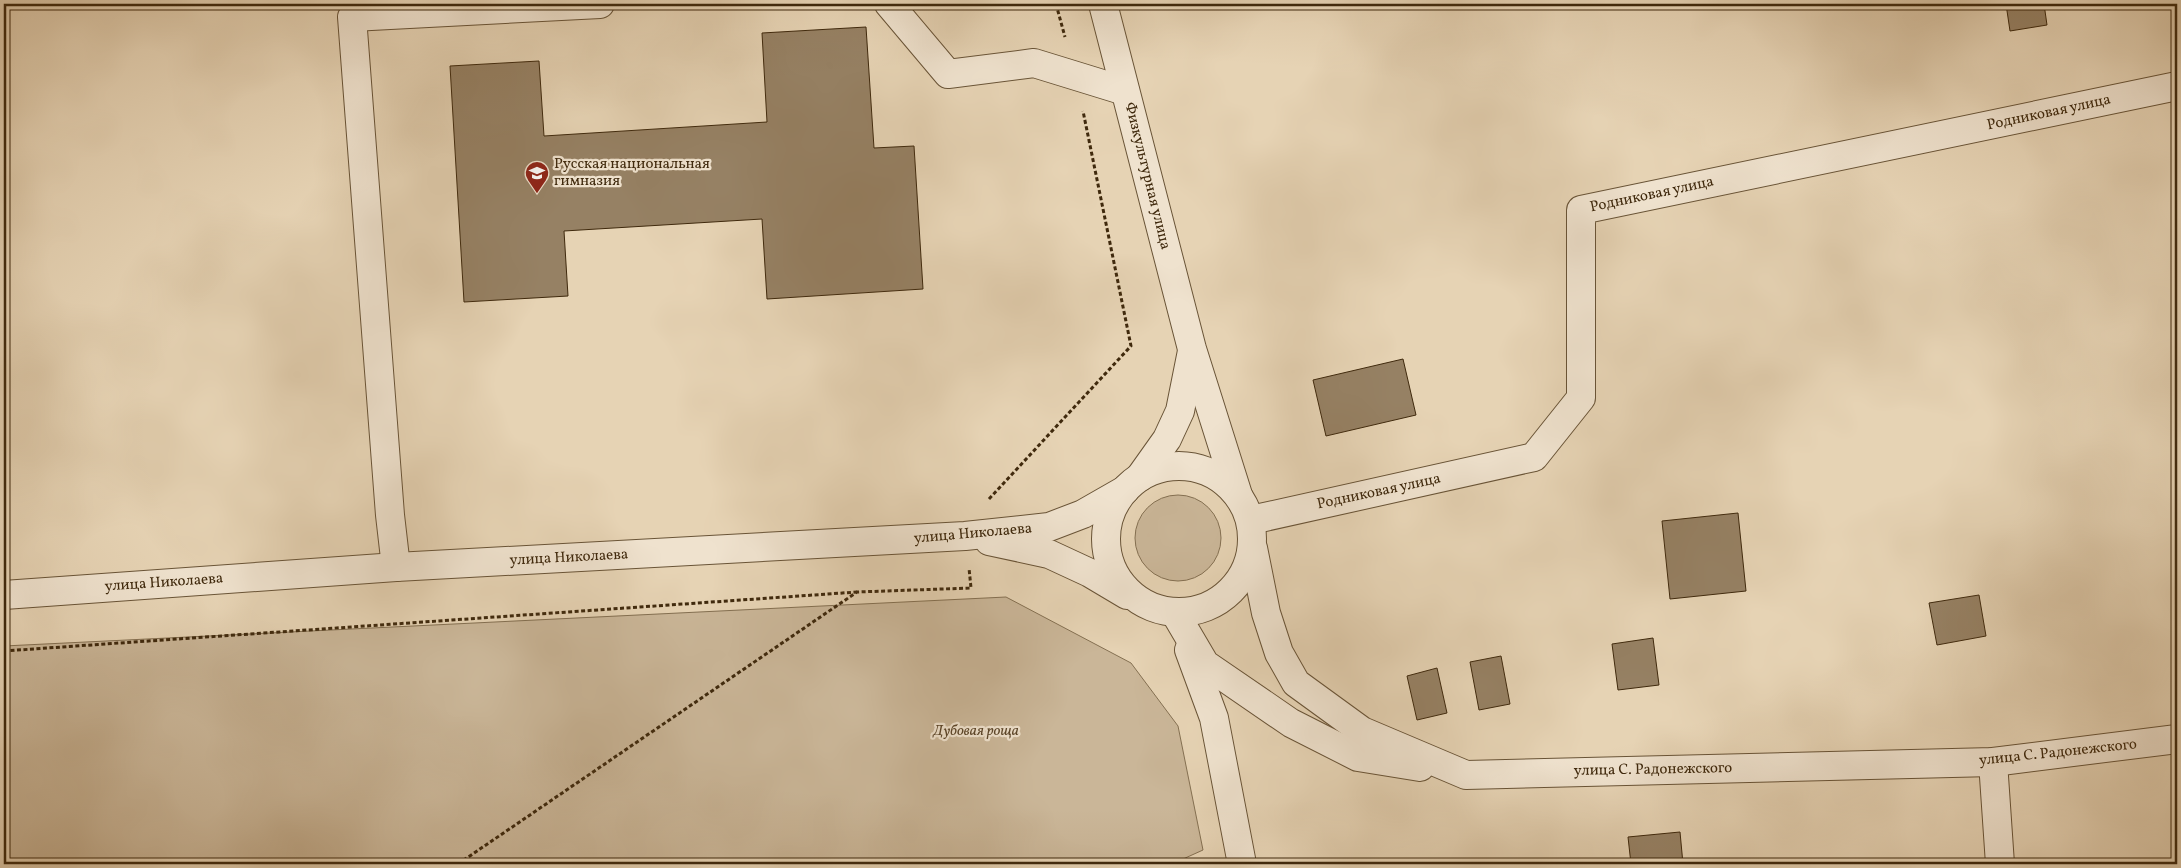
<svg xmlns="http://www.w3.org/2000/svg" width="2181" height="868" font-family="Vollkorn,serif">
  <rect width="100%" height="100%" fill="#e6d3b4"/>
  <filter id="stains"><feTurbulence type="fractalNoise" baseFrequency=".004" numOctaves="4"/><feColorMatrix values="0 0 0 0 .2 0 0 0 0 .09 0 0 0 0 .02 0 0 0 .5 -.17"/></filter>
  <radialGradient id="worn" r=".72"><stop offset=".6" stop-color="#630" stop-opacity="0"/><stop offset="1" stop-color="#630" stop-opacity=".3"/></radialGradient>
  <!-- green -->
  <g fill="#cab698" stroke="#847052">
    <circle cx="1178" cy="538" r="43"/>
    <path d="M1006,597L1131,663L1178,726L1203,850L1172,864H4V646Z"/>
  </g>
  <!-- building -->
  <g fill="#968164" stroke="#3f290d">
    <path d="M2006,4H2044L2047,25L2010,31Z"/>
    <path d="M866,27L874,148L914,146L923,289L767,299L762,219L564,231L568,296L464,302L450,66L539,61L544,136L767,122L762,33Z"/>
    <path d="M1403,359L1416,415L1326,436L1313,380Z"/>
    <path d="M1738,513L1746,591L1670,599L1662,521Z"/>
    <path d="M1979,595L1986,636L1937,645L1929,603Z"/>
    <path d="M1653,638L1659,685L1618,690L1612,644Z"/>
    <path d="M1501,656L1510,704L1479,710L1470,662Z"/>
    <path d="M1437,668L1447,713L1417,720L1407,676Z"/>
    <path d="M1680,832L1683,864H1631L1628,837Z"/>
  </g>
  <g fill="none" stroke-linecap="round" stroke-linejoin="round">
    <!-- minor casing -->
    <g stroke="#695437" stroke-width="30">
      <g id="minor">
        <path d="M889,4L948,74L1034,63L1125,91"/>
        <path d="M1103,4L1192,349L1238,495"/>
        <circle cx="1179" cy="539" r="73"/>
        <path d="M1140,477L1167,439L1180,411L1192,351"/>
        <path d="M1251,520L1534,457L1581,398V210L2177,86"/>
        <path d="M989,541L1049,554L1090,573L1127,595"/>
        <path d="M1253,548L1266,613L1279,653L1296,683L1362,731L1466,775L1993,762L2177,739"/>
        <path d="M396,567L390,515L352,17L600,4"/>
        <path d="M4,595L396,567L965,536L1049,527L1083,514L1125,490"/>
        <path d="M1175,613L1205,664L1291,723L1358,757L1420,767"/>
        <path d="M1189,650L1214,718L1242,864"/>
        <path d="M1993,762L2000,864"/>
      </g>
    </g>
    <!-- path -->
    <g stroke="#3f290d" stroke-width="3" stroke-dasharray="4 2.5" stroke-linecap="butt">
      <path d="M1056,4L1065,37"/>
      <path d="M989,499L1131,346L1083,111"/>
      <path d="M4,651L857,592"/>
      <path d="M458,864L857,592L971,588L969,568"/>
    </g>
    <!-- minor -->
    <use href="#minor" stroke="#efe2ce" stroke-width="28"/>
  </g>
  <!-- icons -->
  <defs>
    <g id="school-pin" transform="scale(1.25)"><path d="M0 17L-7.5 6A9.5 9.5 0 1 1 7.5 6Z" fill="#8f2418" stroke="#efe2ce"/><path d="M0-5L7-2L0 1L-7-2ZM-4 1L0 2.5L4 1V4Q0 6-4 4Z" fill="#fff"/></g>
  </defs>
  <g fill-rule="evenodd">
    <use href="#school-pin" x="537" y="173"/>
  </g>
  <g text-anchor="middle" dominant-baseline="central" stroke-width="4.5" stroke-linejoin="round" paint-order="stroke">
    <!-- street labels -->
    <g font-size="15" fill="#3f290d" stroke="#efe2ce">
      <text transform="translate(2049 113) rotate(-12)">Родниковая улица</text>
      <text transform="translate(1147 176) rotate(76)">Физкультурная улица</text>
      <text transform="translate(1652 195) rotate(-12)">Родниковая улица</text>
      <text transform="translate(1379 492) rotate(-12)">Родниковая улица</text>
      <text transform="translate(973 534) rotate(-5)">улица Николаева</text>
      <text transform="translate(569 558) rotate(-3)">улица Николаева</text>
      <text transform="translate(164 583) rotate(-4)">улица Николаева</text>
      <text transform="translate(2058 753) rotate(-6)">улица С. Радонежского</text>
      <text transform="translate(1653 770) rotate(-1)">улица С. Радонежского</text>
    </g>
    <!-- poi labels -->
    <g font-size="15" fill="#3f290d" stroke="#efe2ce" text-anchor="start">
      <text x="554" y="164">Русская национальная<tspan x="554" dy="17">гимназия</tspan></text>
    </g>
    <!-- park labels -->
    <g font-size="15" font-style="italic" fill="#5b4529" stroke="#efe2ce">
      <text x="976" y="731">Дубовая роща</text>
    </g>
  </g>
  <!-- margin -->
  <rect width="2181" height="868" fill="none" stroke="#e6d3b4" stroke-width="20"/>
  <rect x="5" y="5" width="2171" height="858" fill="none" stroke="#3f290d" stroke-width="2.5"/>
  <rect x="10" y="10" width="2161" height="848" fill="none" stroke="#3f290d"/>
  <rect width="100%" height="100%" filter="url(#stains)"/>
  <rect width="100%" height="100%" fill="url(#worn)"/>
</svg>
